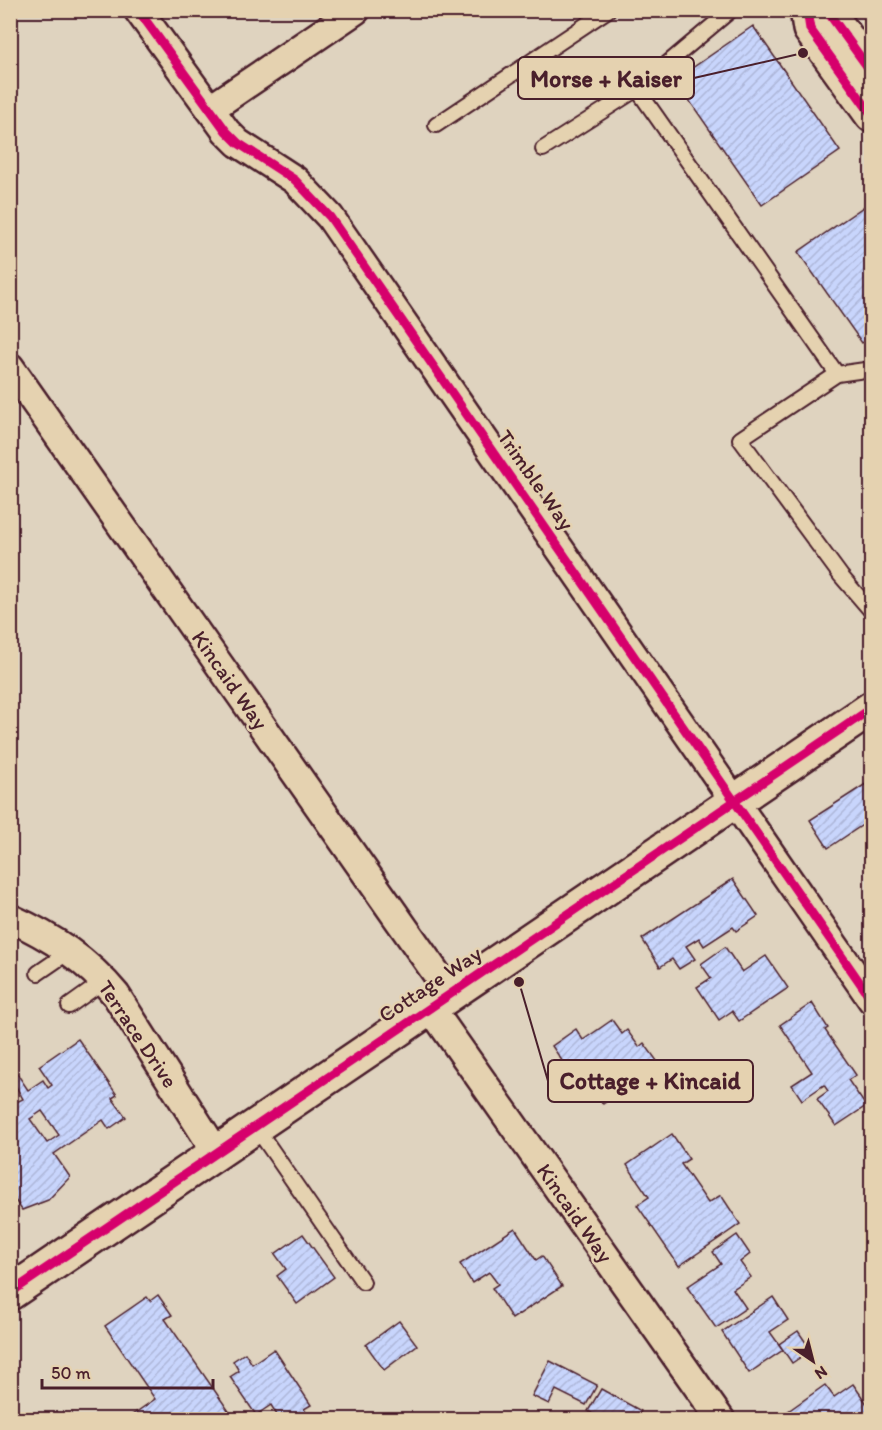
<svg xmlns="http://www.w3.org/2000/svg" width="882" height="1430" font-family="Itim,sans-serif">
  <defs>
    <pattern id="building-hatch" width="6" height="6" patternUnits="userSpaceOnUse" patternTransform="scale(1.5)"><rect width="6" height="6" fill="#c8d5fc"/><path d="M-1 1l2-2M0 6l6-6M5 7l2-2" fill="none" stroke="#adb6d8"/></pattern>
  </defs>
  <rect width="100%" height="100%" fill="#dfd3bf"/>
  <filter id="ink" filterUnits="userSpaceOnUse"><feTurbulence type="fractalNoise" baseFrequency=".0167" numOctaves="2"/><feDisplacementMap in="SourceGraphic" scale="12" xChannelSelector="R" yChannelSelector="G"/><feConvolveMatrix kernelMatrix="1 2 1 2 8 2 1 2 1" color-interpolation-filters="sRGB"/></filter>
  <g filter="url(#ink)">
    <!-- building -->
    <g fill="url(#building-hatch)" stroke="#4a1f2b" stroke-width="1.5" fill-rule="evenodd">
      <path d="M753,26L840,151L762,205L675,80Z"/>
      <path d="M872,201V336L862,343L798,252Z"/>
      <path d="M872,780V822L870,820L828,848L810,820Z"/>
      <path d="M733,879L758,916L736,931L733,927L704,946L699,938L686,946L695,959L679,969L672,959L660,967L642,939Z"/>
      <path d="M725,947L742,972L766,956L788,988L739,1021L732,1011L719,1020L697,987L711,978L701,964Z"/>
      <path d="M812,1003L828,1028L825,1030L856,1075L848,1080L866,1106L836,1126L817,1099L828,1091L824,1085L802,1100L792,1085L812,1072L780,1025Z"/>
      <path d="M612,1020L622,1034L627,1030L639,1047L644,1043L660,1065L633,1084L637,1088L620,1100L616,1095L603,1104L591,1086L586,1089L575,1072L571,1074L552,1046L576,1029L583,1040Z"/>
      <path d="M78,1039L117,1095L112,1098L126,1117L109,1129L103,1120L54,1154L70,1177L48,1200L22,1210L10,1193V1105L23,1099L10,1076L16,1072L28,1090L43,1080L48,1088L52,1085L39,1066ZM42,1111L59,1135L47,1143L30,1119Z"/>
      <path d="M672,1134L689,1159L681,1164L708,1203L721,1195L740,1224L679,1266L637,1205L649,1197L627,1165Z"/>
      <path d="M515,1228L536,1260L542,1256L562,1286L512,1319L492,1288L498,1284L489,1272L472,1283L460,1264Z"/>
      <path d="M303,1234L334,1277L297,1304L277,1276L286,1269L275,1254Z"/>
      <path d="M737,1235L750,1254L740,1262L751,1277L733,1289L746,1308L716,1328L687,1287L721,1264L713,1252Z"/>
      <path d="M158,1295L172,1315L165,1319L235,1420H125L155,1399L105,1326L147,1297L150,1301Z"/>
      <path d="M773,1297L788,1320L770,1332L783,1350L749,1373L722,1332Z"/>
      <path d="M399,1321L417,1345L384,1370L366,1345Z"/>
      <path d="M798,1331L811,1350L792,1363L779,1344Z"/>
      <path d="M274,1349L311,1405L304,1409L311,1420H280L271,1405L256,1415L230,1377L239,1371L233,1361L245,1353L252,1364Z"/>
      <path d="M550,1361L597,1385L586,1405L556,1390L549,1404L532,1396Z"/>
      <path d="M853,1384L872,1411L864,1420L777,1419L825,1385L834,1397Z"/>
      <path d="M601,1389L641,1411L636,1420H603L588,1411Z"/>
    </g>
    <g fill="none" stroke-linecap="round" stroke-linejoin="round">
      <!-- service casing -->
      <g stroke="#4a1f2b" stroke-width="18">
        <g id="service">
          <path d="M637,89L837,374"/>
          <path d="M436,125L608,10"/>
          <path d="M543,149L637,89L731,10"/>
          <path d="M872,369L837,374L740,439L841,576L872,612"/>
          <path d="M38,973L70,951"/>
          <path d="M69,1006L104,981"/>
          <path d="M255,1126L363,1282"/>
        </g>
      </g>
      <!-- minor casing -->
      <g stroke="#4a1f2b" stroke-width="32">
        <g id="minor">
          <path d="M138,10L226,131L238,143L295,180L330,217L872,1000"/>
          <path d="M210,109L356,10"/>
          <path d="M10,367L450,993"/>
          <path d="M10,918C52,937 87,960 116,995L216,1152"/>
          <path d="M430,1007L721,1420"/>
        </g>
      </g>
      <!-- tertiary casing -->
      <g stroke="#4a1f2b" stroke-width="38">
        <g id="tertiary">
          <path d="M807,10L810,29L872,115"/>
          <path d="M821,10L830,15L872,73"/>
          <path d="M10,1293L872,708"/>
        </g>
      </g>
      <!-- service -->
      <use href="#service" stroke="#e5d2b0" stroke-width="14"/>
      <!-- minor -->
      <use href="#minor" stroke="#e5d2b0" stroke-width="27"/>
      <!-- tertiary -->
      <use href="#tertiary" stroke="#e5d2b0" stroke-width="33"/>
      <!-- cycleway casing -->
      <g stroke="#e5d2b0" stroke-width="13">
        <g id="cycleway">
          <path d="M138,10L226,131L238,143L295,180L330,217L872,1000"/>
          <path d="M807,10L810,29L872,115"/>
          <path d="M821,10L830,15L872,73"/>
          <path d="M10,1293L872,708"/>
        </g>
      </g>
      <!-- cycleway -->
      <use href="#cycleway" stroke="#d6006c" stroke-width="9"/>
    </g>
  </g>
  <g text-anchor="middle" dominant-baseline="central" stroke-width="5" stroke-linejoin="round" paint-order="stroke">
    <!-- street labels -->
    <g font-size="22" fill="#4a1f2b" stroke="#e5d2b0">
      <text transform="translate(536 480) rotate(55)">Trimble Way</text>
      <text transform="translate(230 680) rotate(55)">Kincaid Way</text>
      <text transform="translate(430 984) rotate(-34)">Cottage Way</text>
      <text transform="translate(138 1034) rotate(56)">Terrace Drive</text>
      <text transform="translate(575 1213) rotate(55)">Kincaid Way</text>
    </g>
  </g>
  <!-- callouts -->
  <path fill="none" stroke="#4a1f2b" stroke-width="2" d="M803 53L694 78M519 982L548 1081"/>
  <g fill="#4a1f2b" stroke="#e5d2b0" stroke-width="2">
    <circle cx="803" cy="53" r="6"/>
    <circle cx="519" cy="982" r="6"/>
  </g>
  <g fill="#e5d2b0" stroke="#4a1f2b" stroke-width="2">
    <rect x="518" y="57" width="176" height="42" rx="6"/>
    <rect x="548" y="1060" width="205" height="42" rx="6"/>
  </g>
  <g font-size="24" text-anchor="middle" font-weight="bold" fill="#4a1f2b">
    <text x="606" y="87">Morse + Kaiser</text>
    <text x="650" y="1089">Cottage + Kincaid</text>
  </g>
  <!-- margin -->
  <rect width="882" height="1430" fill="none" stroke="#e5d2b0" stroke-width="36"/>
  <rect x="18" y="18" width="846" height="1394" fill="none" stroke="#4a1f2b" stroke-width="2" filter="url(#ink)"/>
  <!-- north arrow -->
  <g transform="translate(813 1361) rotate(145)" stroke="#e5d2b0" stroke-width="4.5" paint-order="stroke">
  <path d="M0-4.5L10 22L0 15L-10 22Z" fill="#4a1f2b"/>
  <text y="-9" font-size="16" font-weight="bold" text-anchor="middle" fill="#4a1f2b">N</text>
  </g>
  <!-- scale -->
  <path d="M42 1379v9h171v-9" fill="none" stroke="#4a1f2b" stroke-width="3"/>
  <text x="51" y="1379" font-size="18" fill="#4a1f2b" stroke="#e5d2b0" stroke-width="4.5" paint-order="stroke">50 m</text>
</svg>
